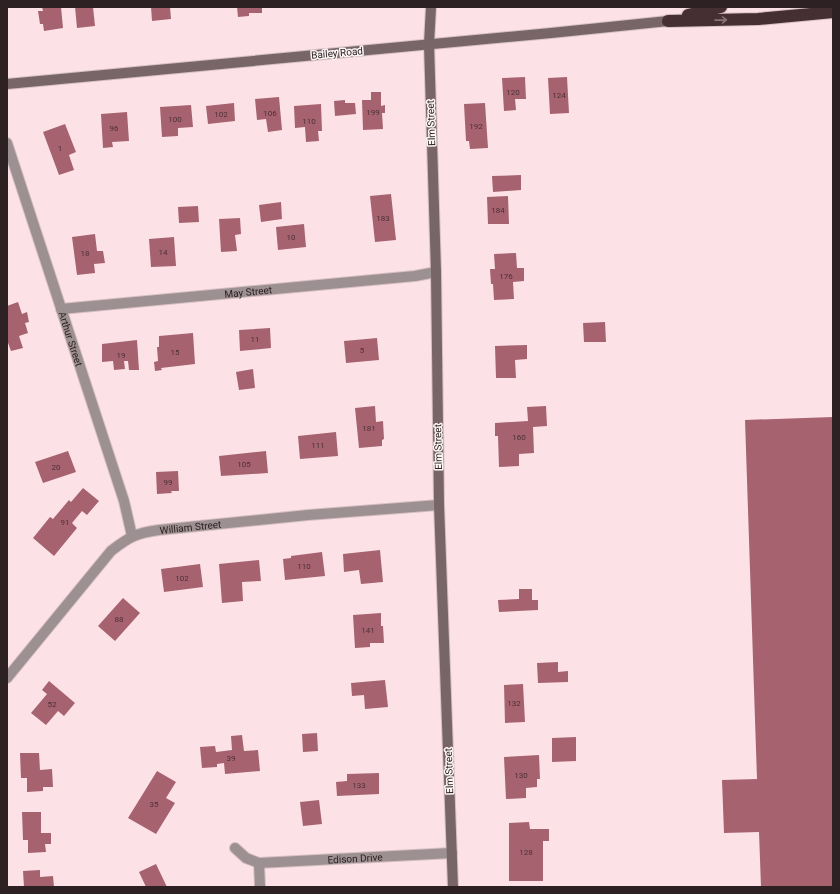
<svg xmlns="http://www.w3.org/2000/svg" width="840" height="894" font-family="Roboto,sans-serif">
  <rect width="100%" height="100%" fill="#fce2e6"/>
  <!-- building -->
  <g fill="#a76270">
    <path d="M42,7H61L63,28L44,31L43,24H40L38,11H43Z"/>
    <path d="M75,7H93L95,26L77,28Z"/>
    <path d="M151,7H170L171,19L152,21Z"/>
    <path d="M237,7H262V13H249V16L238,17Z"/>
    <path d="M525,77L526,99H515L516,110L504,111L502,78Z"/>
    <path d="M567,77L569,113L550,114L548,78Z"/>
    <path d="M371,92H381V106L385,105V113H382L383,129L363,130L362,100H371Z"/>
    <path d="M279,97L282,130L268,132L266,119L257,120L255,99Z"/>
    <path d="M345,100V103H355L356,114L335,116L334,101Z"/>
    <path d="M234,103L235,121L208,124L206,106Z"/>
    <path d="M485,103L488,148L470,149L469,141H466L464,104Z"/>
    <path d="M321,104L322,131H318L319,141L306,142L305,127L295,128L294,106Z"/>
    <path d="M191,105L193,127L178,128V136L162,137L160,107Z"/>
    <path d="M127,112L129,141L112,142L113,147L103,148L101,114Z"/>
    <path d="M65,124L76,152L69,155L74,170L59,175L43,132Z"/>
    <path d="M521,175V190L493,192L492,176Z"/>
    <path d="M391,194L396,240L375,242L370,196Z"/>
    <path d="M508,196L509,224H488L487,197Z"/>
    <path d="M281,202L282,219L261,222L259,205Z"/>
    <path d="M198,206L199,222L179,223L178,207Z"/>
    <path d="M240,218L241,234L235,235L237,251L221,252L219,219Z"/>
    <path d="M304,224L306,247L278,250L276,227Z"/>
    <path d="M95,234L97,251H103L105,263L94,264L95,273L77,275L72,237Z"/>
    <path d="M174,237L176,266L151,267L149,239Z"/>
    <path d="M516,253L517,268H524V281L513,282L514,299L494,300L493,284H491L490,269H495L494,254Z"/>
    <path d="M18,302L22,314L27,312L29,322L25,323L28,333L19,336L23,348L11,351L7,340V306Z"/>
    <path d="M605,322L606,342H584L583,323Z"/>
    <path d="M270,328L271,348L240,351L239,330Z"/>
    <path d="M193,333L195,364L161,368L162,370L155,371L154,362L158,361L157,347H159V336Z"/>
    <path d="M377,338L379,360L346,363L344,341Z"/>
    <path d="M137,340L139,370H129L128,361H124L125,369L114,370L113,361L102,362V344Z"/>
    <path d="M527,345V359L515,360L516,378H496L495,346Z"/>
    <path d="M253,369L255,388L239,390L236,372Z"/>
    <path d="M375,406L376,422L383,421L384,439L382,440V446L359,448L355,408Z"/>
    <path d="M546,406L547,426L533,427L534,453L519,454V466L499,467L498,436H495V423L528,421L527,407Z"/>
    <path d="M833,417V887H761L759,832L724,833L722,780L757,779L745,420Z"/>
    <path d="M336,432L338,456L300,459L298,436Z"/>
    <path d="M68,451L76,472L43,483L35,462Z"/>
    <path d="M266,451L268,473L221,476L219,456Z"/>
    <path d="M178,471L179,491H171L172,493L157,494L156,472Z"/>
    <path d="M83,488L99,501L87,515L82,511L72,523L77,528L54,556L33,538L50,517L53,519L69,500L71,502Z"/>
    <path d="M380,550L383,582L361,584L359,570L344,572L343,554Z"/>
    <path d="M322,552L325,576L285,580L283,559L291,558V556Z"/>
    <path d="M259,560L261,581L242,582L243,601L222,603L219,564Z"/>
    <path d="M200,564L203,587L164,592L161,569Z"/>
    <path d="M519,589H532V600H538V610L499,612L498,600L519,599Z"/>
    <path d="M123,598L140,613L115,641L98,626Z"/>
    <path d="M381,613V626H383L384,643H370V647L355,648L353,615Z"/>
    <path d="M558,662V672L568,671V682L538,683L537,663Z"/>
    <path d="M385,680L388,707L365,709L364,695L352,696L351,683Z"/>
    <path d="M49,681L75,703L64,716L58,711L46,725L31,713L47,694L42,690Z"/>
    <path d="M523,684L525,722L505,723L504,685Z"/>
    <path d="M317,733L318,751L303,752L302,734Z"/>
    <path d="M242,735L244,751L258,750L260,771L225,774L224,763L217,764V767L202,768L200,747L215,746L216,752L232,750L231,736Z"/>
    <path d="M576,737V761L552,762V738Z"/>
    <path d="M20,753H39L40,770L52,769L53,787H43V791L27,792V778H21Z"/>
    <path d="M539,755L540,779H537V787L526,788V798L506,799L504,757Z"/>
    <path d="M157,771L176,782L166,798L175,803L156,834L128,818Z"/>
    <path d="M379,773V794L337,796L336,782L347,781V774Z"/>
    <path d="M319,800L322,824L303,826L300,802Z"/>
    <path d="M22,812H41V833H51V844H45L46,852L28,853V840H23Z"/>
    <path d="M529,822L530,829H549V841H543V881H509V823Z"/>
    <path d="M156,864L167,887H146L139,872Z"/>
    <path d="M40,870V877L53,876L54,887H24L23,871Z"/>
  </g>
  <g fill="none" stroke-linecap="round" stroke-linejoin="round">
    <!-- street casing -->
    <g stroke="#d7bfc3" stroke-width="12">
      <g id="street">
        <path id="s1" d="M7,143L124,501L132,536"/>
        <path id="s2" d="M61,309L415,276L436,272"/>
        <path id="s3" d="M7,678L111,551C129,537 136,533 159,530L308,515L439,505"/>
        <path id="s4" d="M235,848L246,858L259,863L452,853"/>
        <path d="M259,863L260,887"/>
      </g>
    </g>
    <!-- secondary casing -->
    <g stroke="#d7bfc3" stroke-width="12">
      <g id="secondary">
        <path d="M431,7L429,44L436,272L439,505L453,887"/>
        <path d="M7,84L551,33L668,21"/>
      </g>
    </g>
    <!-- highway casing -->
    <g stroke="#d7bfc3" stroke-width="14">
      <g id="highway">
        <path d="M688,15L721,7"/>
        <path d="M668,21L758,19L833,12"/>
      </g>
    </g>
    <!-- street -->
    <use href="#street" stroke="#9d9092" stroke-width="10"/>
    <!-- secondary -->
    <use href="#secondary" stroke="#786568" stroke-width="10"/>
    <!-- highway -->
    <use href="#highway" stroke="#462f33" stroke-width="12"/>
  </g>
  <!-- one-way arrows -->
  <defs><path id="oneway-shaft" d="M-6 0H5M1.5-3L5.5 0L1.5 3" fill="none" stroke-width="1.6" stroke-linecap="round" stroke-linejoin="round"/></defs>
  <use stroke="#867477" href="#oneway-shaft" transform="translate(721 20) rotate(-1)"/>
  <g text-anchor="middle" dominant-baseline="central" stroke-width="3" stroke-linejoin="round" paint-order="stroke">
    <!-- number labels -->
    <g font-size="8" fill="#4c3136">
      <text x="513" y="92">120</text>
      <text x="559" y="95">124</text>
      <text x="373" y="112">199</text>
      <text x="270" y="113">106</text>
      <text x="221" y="114">102</text>
      <text x="175" y="119">100</text>
      <text x="309" y="121">110</text>
      <text x="476" y="126">192</text>
      <text x="114" y="128">96</text>
      <text x="60" y="148">1</text>
      <text x="498" y="210">184</text>
      <text x="383" y="218">183</text>
      <text x="291" y="237">10</text>
      <text x="163" y="252">14</text>
      <text x="85" y="253">18</text>
      <text x="506" y="276">176</text>
      <text x="255" y="339">11</text>
      <text x="362" y="350">5</text>
      <text x="175" y="352">15</text>
      <text x="121" y="355">19</text>
      <text x="369" y="428">181</text>
      <text x="519" y="437">160</text>
      <text x="318" y="445">111</text>
      <text x="244" y="464">105</text>
      <text x="56" y="467">20</text>
      <text x="168" y="482">99</text>
      <text x="65" y="522">91</text>
      <text x="304" y="566">110</text>
      <text x="182" y="578">102</text>
      <text x="119" y="619">88</text>
      <text x="368" y="630">141</text>
      <text x="514" y="703">132</text>
      <text x="52" y="704">52</text>
      <text x="231" y="758">39</text>
      <text x="521" y="775">130</text>
      <text x="359" y="785">133</text>
      <text x="154" y="804">35</text>
      <text x="526" y="852">128</text>
    </g>
    <!-- street labels -->
    <g font-size="10" fill="#2d2123" stroke="#fcf5f6">
      <text transform="translate(337 53) rotate(-5)">Bailey Road</text>
      <text transform="translate(431 123) rotate(-92)">Elm Street</text>
      <text stroke="none"><textPath href="#s2" startOffset="188">May Street</textPath></text>
      <text stroke="none"><textPath href="#s1" startOffset="206">Arthur Street</textPath></text>
      <text transform="translate(438 447) rotate(-91)">Elm Street</text>
      <text stroke="none"><textPath href="#s3" startOffset="249">William Street</textPath></text>
      <text transform="translate(449 771) rotate(-92)">Elm Street</text>
      <text stroke="none"><textPath href="#s4" startOffset="125">Edison Drive</textPath></text>
    </g>
  </g>
  <!-- border -->
  <rect width="840" height="894" fill="none" stroke="#2d2123" stroke-width="16"/>
</svg>
